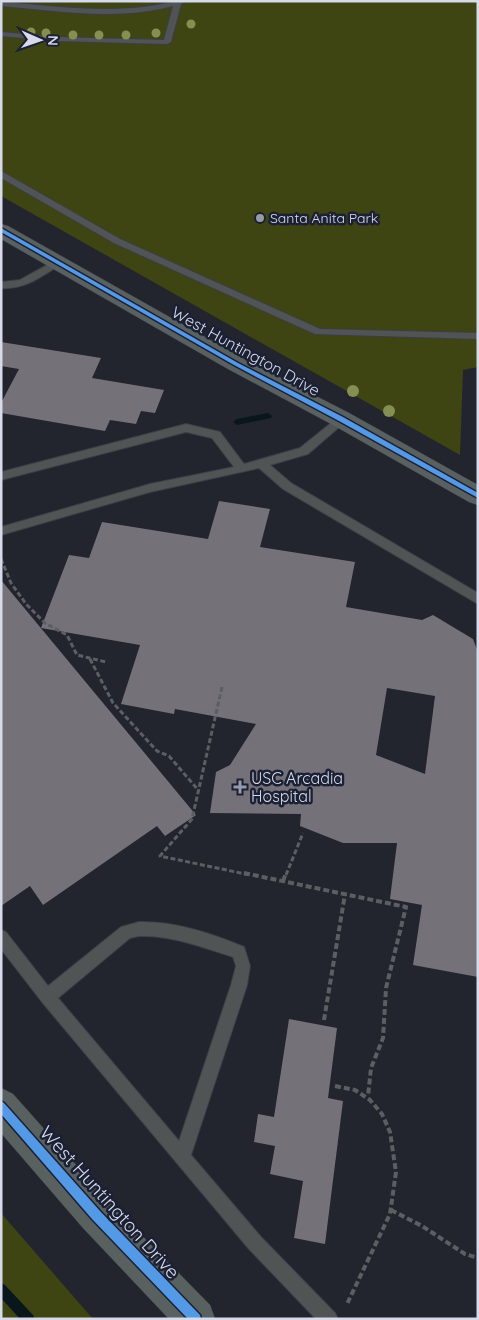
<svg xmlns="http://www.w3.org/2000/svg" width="479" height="1320" font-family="Quicksand,sans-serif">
  <rect width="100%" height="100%" fill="#22242e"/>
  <!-- green -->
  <g fill="#3e4412">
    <path d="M1,1H478V367L463,370L460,455L1,196Z"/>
    <path d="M1,1213L93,1319H1Z"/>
  </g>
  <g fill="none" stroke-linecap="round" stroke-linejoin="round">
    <!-- stream -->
    <g fill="#09171c" fill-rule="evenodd">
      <path d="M268,413L272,416L271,418L237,425L233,422L237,419Z"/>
      <path d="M1,1283L5,1285L33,1315L35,1319H20L1,1298Z"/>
    </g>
  </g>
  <!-- building -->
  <g fill="#757179" fill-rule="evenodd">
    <path d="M1,342L101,358L92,378L164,390L155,413L141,411L136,424L110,420L105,431L1,413V403L19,369L1,366Z"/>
    <path d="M219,501L270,509L260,547L355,562L346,607L422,620L433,615L473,639L478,652V977L413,965L422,905L390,899L397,843H343L300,826L301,814L210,813L216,772L230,765L256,724L175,709L174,714L121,704L140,645L41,628L69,555L89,558L102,522L208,539ZM387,688L435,696L425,774L376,755Z"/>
    <path d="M1,580L196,815L165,836L157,826L43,905L30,886L1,906Z"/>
    <path d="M289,1019L337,1028L328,1098L343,1101L325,1244L294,1238L303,1181L270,1174L275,1146L254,1142L258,1114L274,1117Z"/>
  </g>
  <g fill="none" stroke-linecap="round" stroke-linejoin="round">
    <!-- lane casing -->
    <g stroke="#3c3e47" stroke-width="2">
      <g id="lane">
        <path d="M175,1H187L181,4L171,42L167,44L57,41L1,36V32L57,37L164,40L173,6C117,21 58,11 1,6V2C59,6 118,16 175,1Z"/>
        <path d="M1,171L120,239L320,329L478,333V339L315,334L114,243L1,178Z"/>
        <path d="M58,259L61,260V264C42,276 25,290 1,288V282L20,280Z"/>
        <path d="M341,415L345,416V422L308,454L270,465L291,483L478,593V604L283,489L259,468L150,492L1,535V527L150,484L234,467L212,438L186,432L1,480V472L186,424L220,432L244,464L300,448Z"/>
        <path d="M139,922C175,921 211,933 244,947L250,966L247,985L191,1155L261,1237L335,1313L338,1319H316L249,1249L42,1002L1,949V930L6,932L48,986L121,927ZM139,936C172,935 202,947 233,957L236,966L231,985L179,1141L58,998L130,938Z"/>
      </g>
    </g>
    <!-- primary casing -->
    <g stroke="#3c3e47" stroke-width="1">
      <g id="primary">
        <path d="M1,224L8,226L244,359L349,413L478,485V505L469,502L333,425L228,369L1,239Z"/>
        <path d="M1,1088L13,1094L109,1202L210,1305L215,1319H169L83,1228L1,1133Z"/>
      </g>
    </g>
    <!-- path-far1 -->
    <g stroke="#5c5f62" stroke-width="3" stroke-dasharray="5 2.5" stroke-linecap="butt">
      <path d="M1,559L11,583L26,604L45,623L67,635L77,655L106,662"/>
      <path d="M90,659L113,703L157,751L169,756L199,791"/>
      <path d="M222,687L192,819L160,856L250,875"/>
      <path d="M286,875L303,833"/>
    </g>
    <!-- path -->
    <g stroke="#5c5f62" stroke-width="4" stroke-dasharray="6 3" stroke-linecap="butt">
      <path d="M244,873L406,907L386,988L383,1038L371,1068L368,1096"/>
      <path d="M283,881L286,873"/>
      <path d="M324,1020L345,894"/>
      <path d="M335,1086L355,1090L370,1100L382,1114L390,1132L396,1172L390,1214L347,1304"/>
      <path d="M391,1210L422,1226L465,1254L478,1258"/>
    </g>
    <!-- lane -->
    <use href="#lane" fill="#515455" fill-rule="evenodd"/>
    <!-- primary -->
    <use href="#primary" fill="#596060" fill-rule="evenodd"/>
    <!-- cycleway casing -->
    <g stroke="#1c2034" stroke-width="3">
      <g id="cycleway">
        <path d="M1,228L238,363L343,417L478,493V498L339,421L234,365L1,232Z"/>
        <path d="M1,1101L4,1103L100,1211L200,1315L201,1319H188L92,1219L1,1114Z"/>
      </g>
    </g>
    <!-- cycleway -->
    <use href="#cycleway" fill="#5399e6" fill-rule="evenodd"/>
  </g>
  <!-- trees -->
  <g fill="#858f52">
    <circle cx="191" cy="24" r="4.5"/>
    <circle cx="31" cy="32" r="4.5"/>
    <circle cx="46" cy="33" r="4.5"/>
    <circle cx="156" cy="33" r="4.5"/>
    <circle cx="73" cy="35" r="4.5"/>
    <circle cx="99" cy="35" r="4.5"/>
    <circle cx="126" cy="35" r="4.5"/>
    <circle cx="353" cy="391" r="6"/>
    <circle cx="389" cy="411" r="6"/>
  </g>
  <!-- markers -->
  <g fill="#989aa7" stroke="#1c2034" stroke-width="2">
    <circle cx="260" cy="218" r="5"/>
    <path d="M237.5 779.5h5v5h5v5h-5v5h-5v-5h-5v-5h5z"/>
  </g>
  <g text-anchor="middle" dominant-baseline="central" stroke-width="5" stroke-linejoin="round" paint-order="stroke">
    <!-- far-poi labels -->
    <g font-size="14" fill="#d7dae8" stroke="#1c2034" text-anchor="start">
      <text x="270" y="218">Santa Anita Park</text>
    </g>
    <!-- street labels -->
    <g font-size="16" fill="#d7dae8" stroke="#1c2034">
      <text transform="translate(246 351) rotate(29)">West Huntington Drive</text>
    </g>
    <!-- poi labels -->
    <g font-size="16" fill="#d7dae8" stroke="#1c2034" text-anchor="start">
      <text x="251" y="778">USC Arcadia<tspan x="251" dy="18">Hospital</tspan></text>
    </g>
    <!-- near-street labels -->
    <g font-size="19" fill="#d7dae8" stroke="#1c2034">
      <text transform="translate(110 1202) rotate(48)">West Huntington Drive</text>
    </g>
  </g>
  <!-- border -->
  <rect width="479" height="1320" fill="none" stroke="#d7dae8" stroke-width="5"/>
  <!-- north arrow -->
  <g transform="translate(40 40) rotate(92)" stroke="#1c2034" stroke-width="4" paint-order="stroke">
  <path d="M0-4L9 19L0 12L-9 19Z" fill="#d7dae8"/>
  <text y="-8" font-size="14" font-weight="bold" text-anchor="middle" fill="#d7dae8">N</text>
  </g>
</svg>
